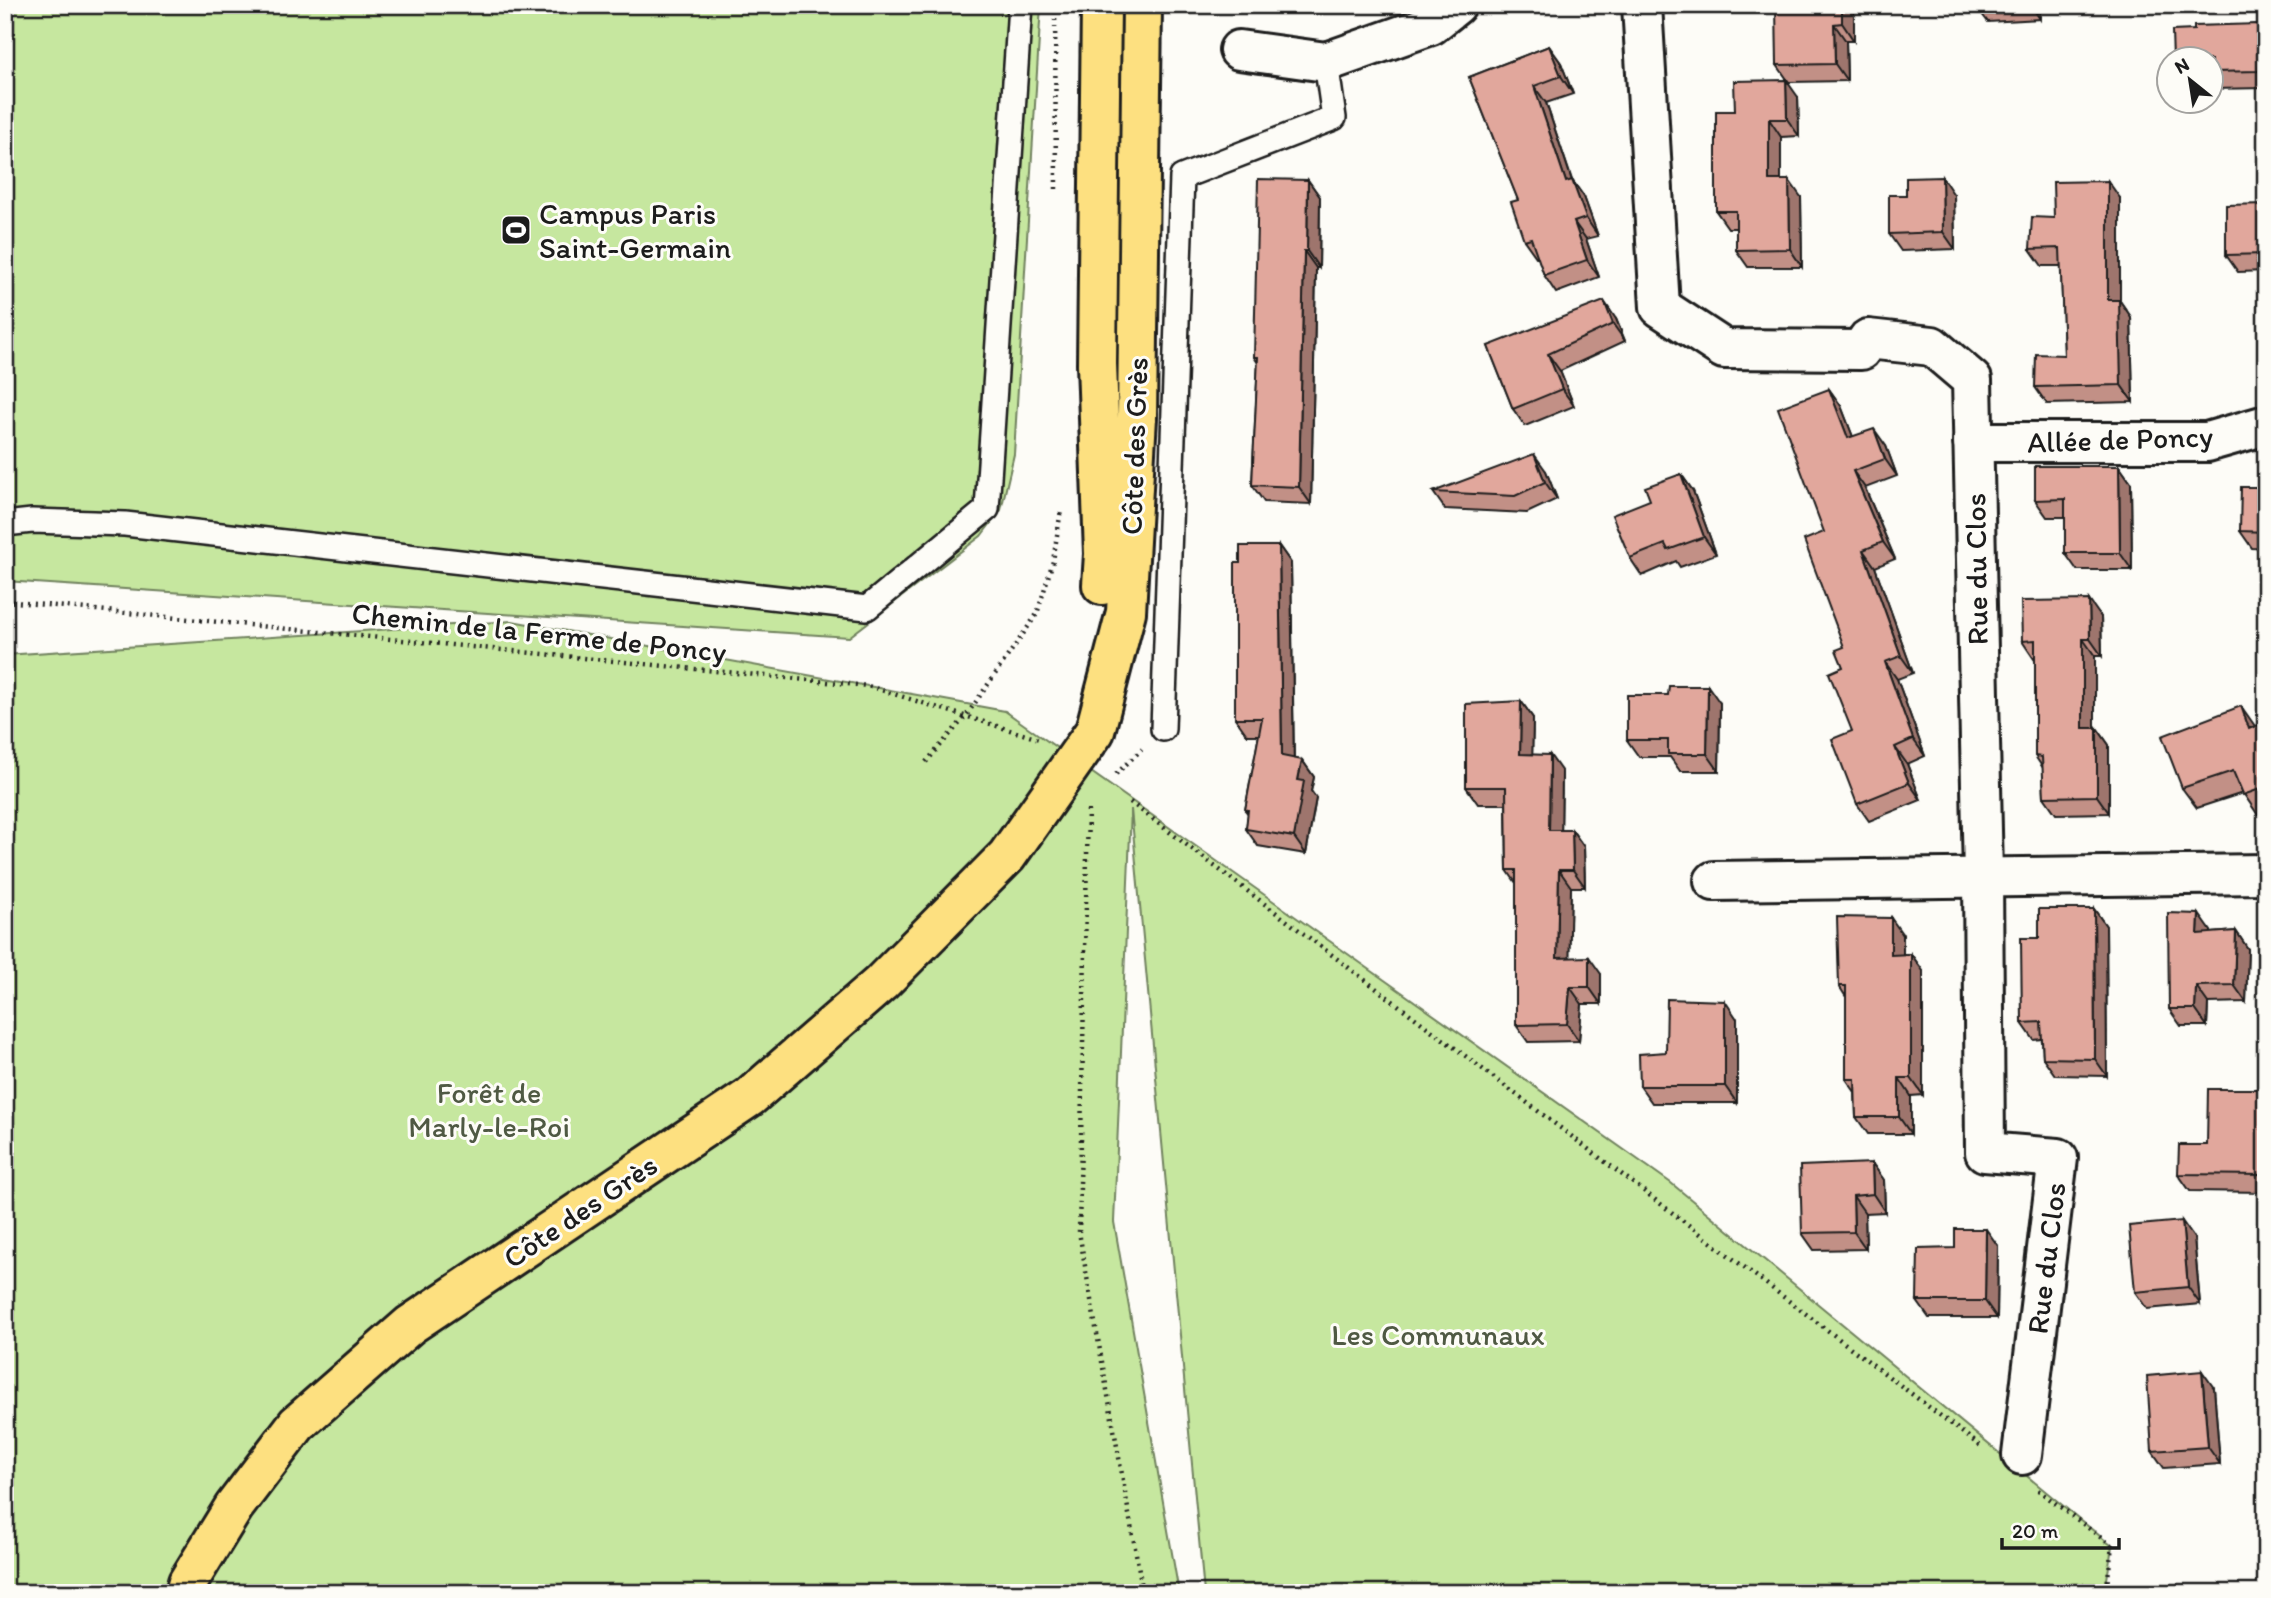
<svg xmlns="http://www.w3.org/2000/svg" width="2271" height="1598" font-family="Itim,sans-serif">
  <rect width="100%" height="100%" fill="#fdfcf7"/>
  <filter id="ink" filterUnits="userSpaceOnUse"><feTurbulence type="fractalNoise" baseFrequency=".0143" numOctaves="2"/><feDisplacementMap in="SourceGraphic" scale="14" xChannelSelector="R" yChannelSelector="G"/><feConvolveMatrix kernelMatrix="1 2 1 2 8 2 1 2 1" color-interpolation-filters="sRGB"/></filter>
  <g filter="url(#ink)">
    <!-- green -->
    <g fill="#c6e79f" stroke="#71825e" stroke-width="2">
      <path d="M5,5H1041L1014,454L1001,510L981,536L849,637L5,581Z"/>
      <path d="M512,621L1005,711L1671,1183L2112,1546L2105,1593H1204L1131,809L1114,1222L1179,1593H5V655Z"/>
    </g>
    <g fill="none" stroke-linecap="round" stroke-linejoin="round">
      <!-- service casing -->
      <g stroke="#1c1c1c" stroke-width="28">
        <g id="service">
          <path d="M5,524L32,521L125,524L867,608L987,509L1020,5"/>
          <path d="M1163,729L1182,177L1334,118L1326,62"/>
        </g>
      </g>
      <!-- minor casing -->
      <g stroke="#1c1c1c" stroke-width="44">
        <g id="minor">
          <path d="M1642,5L1660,307L1724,349L1861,350L1868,339L1932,346L1972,380L1983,875L1985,1152L2058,1158L2022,1455"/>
          <path d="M1239,50L1326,62L1431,25L1456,5"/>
          <path d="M1973,442H2207L2266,425"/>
          <path d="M1714,881L2266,874"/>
        </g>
      </g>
      <!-- primary casing -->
      <g stroke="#1c1c1c" stroke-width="44">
        <g id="primary">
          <path d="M1101,5L1097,364L1104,554L1102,585"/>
          <path d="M185,1593L188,1582L234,1507L297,1424L410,1325L750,1097L881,983L1007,856L1095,731L1126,612L1137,417L1142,5"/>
        </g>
      </g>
      <!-- path -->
      <g stroke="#1c1c1c" stroke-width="4.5" stroke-dasharray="2 5" stroke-linecap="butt">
        <path d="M1055,5L1056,190"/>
        <path d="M5,601L868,686L1042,740"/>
        <path d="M926,762L966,716L1037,614L1053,561L1061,510"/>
        <path d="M1116,774L1142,749"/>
        <path d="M1130,802L1983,1448"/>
        <path d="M1088,810L1079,1232L1143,1593"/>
        <path d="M2038,1490L2112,1546L2106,1593"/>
      </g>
      <!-- service -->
      <use href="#service" stroke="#fdfcf7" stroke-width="23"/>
      <!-- minor -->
      <use href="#minor" stroke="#fdfcf7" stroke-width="38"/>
      <!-- primary -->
      <use href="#primary" stroke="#fde080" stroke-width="38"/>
    </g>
    <!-- wall -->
    <g fill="#c29086" stroke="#1c1c1c" stroke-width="2">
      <path d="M1854,5V41H1846L1847,81L1789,82L1777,65Z"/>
      <path d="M1962,5H2040V19L1988,22L1978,9L1965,10Z"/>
      <path d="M2258,24L2261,28H2266V88L2211,89V60L2194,30Z"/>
      <path d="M1549,46L1561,63L1573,94L1546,103L1572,180L1584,197L1598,236L1586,239L1599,277L1556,293L1544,275L1538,257H1536L1524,240L1518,200L1469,77Z"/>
      <path d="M1798,97L1799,136L1781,137V180L1801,197L1802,267H1748L1736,250V228H1728L1716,211L1735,111Z"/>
      <path d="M1308,180L1320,197L1319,268H1316L1311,504L1264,502L1252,485L1258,363L1254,357Z"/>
      <path d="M1906,195H1954L1955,249L1901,251L1889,234Z"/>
      <path d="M2120,198V301L2131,317L2133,402L2047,404L2035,387L2064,355L2061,266H2042L2030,249L2054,218Z"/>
      <path d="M2266,204V271L2238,272L2226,255Z"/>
      <path d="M1616,319L1625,341L1560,371L1574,406L1525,426L1513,409L1488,346Z"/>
      <path d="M1829,389L1841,406L1853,437L1886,446L1897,476L1865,488L1895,559L1875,567L1913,673L1897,679L1925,756L1907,764L1921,800L1869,821L1857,804L1852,731L1843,667L1844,647L1824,532Z"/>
      <path d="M2119,466L2131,483L2132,570H2077L2065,553V517H2047L2035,500Z"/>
      <path d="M1546,471L1557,499L1527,513L1445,509L1433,492Z"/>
      <path d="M1681,474L1693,491L1716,554L1680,567L1676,561L1642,576L1630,558L1650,500Z"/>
      <path d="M2266,487V549L2252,548L2240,531Z"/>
      <path d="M1279,546L1291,563L1294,759L1302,760L1314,777L1311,791L1316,798L1306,854L1258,846L1246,829L1248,814L1245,810L1259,735H1247L1235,718L1240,563Z"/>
      <path d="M2101,617L2102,656H2095V728H2097L2109,745V813L2056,814L2044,797L2043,768L2035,756V658L2034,659L2022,641Z"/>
      <path d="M1521,701L1533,718L1532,755L1562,772L1561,830H1572L1584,847L1585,887H1571L1569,957L1601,974V1004H1582L1579,1041L1528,1042L1516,1025V883L1507,870L1506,804H1478L1466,787Z"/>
      <path d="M1720,703L1719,771H1680L1670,757H1639L1627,740Z"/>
      <path d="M2266,722V812L2258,815L2243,793L2197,808L2182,788L2255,726Z"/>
      <path d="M2094,909L2106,926L2107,1076L2055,1075L2043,1058L2042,1039L2034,1040L2022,1023L2039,938Z"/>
      <path d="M2211,931L2210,933L2236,931L2248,949L2246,1002L2208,1003L2207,1026H2181L2169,1009Z"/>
      <path d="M1903,935V954H1911L1923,971V1095L1911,1096V1134H1868L1856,1117L1855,1092L1846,1079V997L1839,986Z"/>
      <path d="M1737,1019V1103H1652L1640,1086Z"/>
      <path d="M2266,1092V1192L2190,1191L2178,1174L2207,1145Z"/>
      <path d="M1872,1163L1884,1180L1885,1212L1865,1213L1866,1249L1814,1250L1802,1233Z"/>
      <path d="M2194,1238L2200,1304L2147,1309L2135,1292Z"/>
      <path d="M1998,1246L1997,1318H1929L1917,1301Z"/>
      <path d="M2214,1388L2220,1464L2164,1468L2152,1451Z"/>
    </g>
    <!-- shaded-wall -->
    <g fill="#9e756d" stroke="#1c1c1c" stroke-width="2">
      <path d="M1842,5H1854V41L1842,23Z"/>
      <path d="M2031,5H2040V19Z"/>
      <path d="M1834,24L1846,41L1847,81L1835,64Z"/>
      <path d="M1549,46L1561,63L1573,94L1561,76Z"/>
      <path d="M2259,67L2266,76V80L2259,71Z"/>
      <path d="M1786,80L1798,97L1799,136L1787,119Z"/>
      <path d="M1534,86L1546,103L1578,199L1566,182Z"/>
      <path d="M1769,119L1781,137V197L1769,180Z"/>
      <path d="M1942,177L1954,195L1955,249L1943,232Z"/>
      <path d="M1308,180L1320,197L1319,268L1307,251Z"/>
      <path d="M1572,180L1584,197L1598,236L1586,218Z"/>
      <path d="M1789,180L1801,197L1802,267L1790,249Z"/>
      <path d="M2108,181L2120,198V301L2131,317L2133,402L2121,385L2108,300Z"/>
      <path d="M1574,222L1586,239L1599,277L1587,260Z"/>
      <path d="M1304,251L1316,268L1311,504L1299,487Z"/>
      <path d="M1604,301L1616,319L1625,341L1613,324Z"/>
      <path d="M1548,354L1560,371L1574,406L1562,389Z"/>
      <path d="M1829,389L1841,406L1860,455L1848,438Z"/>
      <path d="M1874,429L1886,446L1897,476L1885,459Z"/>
      <path d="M1534,454L1546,471L1557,499L1545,482Z"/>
      <path d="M2119,466L2131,483L2132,570L2120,553Z"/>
      <path d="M1853,471L1865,488L1895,559L1883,542Z"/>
      <path d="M1681,474L1693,491L1716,554L1704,537Z"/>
      <path d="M1279,546L1291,563L1294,774L1282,756Z"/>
      <path d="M1863,550L1875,567L1913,673L1901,656Z"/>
      <path d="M2089,600L2101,617L2102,656L2090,639Z"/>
      <path d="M2083,639L2095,656V745L2083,728Z"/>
      <path d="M1885,662L1897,679L1925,756L1913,739Z"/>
      <path d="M1708,686L1720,703L1719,771L1707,754Z"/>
      <path d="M1521,701L1533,718L1532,771L1520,754Z"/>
      <path d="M2241,706L2255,726L2249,729Z"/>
      <path d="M2097,728L2109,745V813L2097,796Z"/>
      <path d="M1895,747L1907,764L1921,800L1909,783Z"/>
      <path d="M1550,755L1562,772L1561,847L1549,830Z"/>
      <path d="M1302,760L1314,777L1311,791L1316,798L1306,854L1294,837L1298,780Z"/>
      <path d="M1572,830L1584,847L1585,887L1573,870Z"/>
      <path d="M1559,870L1571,887L1569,975L1557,958Z"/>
      <path d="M2094,909L2106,926L2107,1076L2095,1059Z"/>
      <path d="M2199,914L2211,931L2210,951L2198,934Z"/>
      <path d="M1891,918L1903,935V972L1891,955Z"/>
      <path d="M2236,931L2248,949L2246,1002L2234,985Z"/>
      <path d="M1911,954L1923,971V1095L1911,1078Z"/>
      <path d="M1589,957L1601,974V1004L1589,987Z"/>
      <path d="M2196,986L2208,1003L2207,1026L2195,1009Z"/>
      <path d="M1570,987L1582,1004L1579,1041L1567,1024Z"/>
      <path d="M1725,1001L1737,1019V1103L1725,1086Z"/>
      <path d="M1899,1078L1911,1096V1134L1899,1117Z"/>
      <path d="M2263,1089L2266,1092V1150L2263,1146Z"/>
      <path d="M1872,1163L1884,1180L1885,1212L1873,1194Z"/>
      <path d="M1853,1196L1865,1213L1866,1249L1854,1232Z"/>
      <path d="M2182,1221L2194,1238L2200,1304L2188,1287Z"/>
      <path d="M1986,1229L1998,1246L1997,1318L1985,1301Z"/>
      <path d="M2202,1371L2214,1388L2220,1464L2208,1447Z"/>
    </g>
    <!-- building -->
    <g fill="#e1a79c" stroke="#1c1c1c" stroke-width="2">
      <path d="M1776,5H1842V23L1834,24L1835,64L1777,65Z"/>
      <path d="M1977,5H2008L1977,7Z"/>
      <path d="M2258,24V28H2266V66L2259,67V71L2211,72V60H2173L2172,31L2194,30V26Z"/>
      <path d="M1549,46L1561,76L1534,86L1566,182L1572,180L1586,218L1574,222L1587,260L1544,275L1531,238L1524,240L1511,202L1518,200L1469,77Z"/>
      <path d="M1786,80L1787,119H1769V180H1789L1790,249L1736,250V211H1716V111H1735L1734,81Z"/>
      <path d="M1942,177L1943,232L1889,234V195H1906V178Z"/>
      <path d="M1258,179L1308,180L1307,251H1304L1299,487L1252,485L1258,357H1254Z"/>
      <path d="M2108,181V300H2119L2121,385L2035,387L2036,354L2064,355L2060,248L2030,249L2032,217L2054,218L2053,182Z"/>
      <path d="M2266,204V254L2226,255V205Z"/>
      <path d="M1604,301L1613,324L1548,354L1562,389L1513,409L1488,346Z"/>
      <path d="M1829,389L1848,438L1874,429L1885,459L1853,471L1883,542L1863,550L1901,656L1885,662L1913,739L1895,747L1909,783L1857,804L1832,739L1852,731L1829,673L1843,667L1836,650L1844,647L1804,540L1824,532L1778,408Z"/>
      <path d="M1534,454L1545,482L1515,496L1433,492Z"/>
      <path d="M2035,466H2119L2120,553H2065V499L2035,500Z"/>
      <path d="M1681,474L1704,537L1668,550L1665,544L1630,558L1612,515L1650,500L1645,487Z"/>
      <path d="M2241,487H2266V532L2240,531Z"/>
      <path d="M1240,546H1279L1282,756L1302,760L1298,780L1304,781L1294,837L1246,829L1248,810H1245L1262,718H1235V563H1240Z"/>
      <path d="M2089,600L2090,639H2083V728H2097V796L2044,797L2042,757L2035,756V640L2022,641L2021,601Z"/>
      <path d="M1669,686H1708L1707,754H1668V740H1627V695H1668Z"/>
      <path d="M1521,701L1520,754L1550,755L1549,830H1572L1573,870H1559L1557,958L1589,957V987H1570L1567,1024L1516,1025V870H1507L1506,787H1466V704Z"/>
      <path d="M2241,706L2249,729L2266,722V787L2243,795L2233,771L2182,788L2162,736Z"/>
      <path d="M2039,909H2094L2095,1059L2043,1058L2041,1022L2022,1023L2021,938H2039Z"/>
      <path d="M2168,913L2199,914L2198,934L2236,931L2234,985L2196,986L2195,1009H2169Z"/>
      <path d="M1837,917L1891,918V955L1911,954V1078H1899V1117H1856L1855,1079H1846V986H1839Z"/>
      <path d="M1667,999L1725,1001V1086H1640L1639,1054L1666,1052Z"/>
      <path d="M2208,1089H2263V1146H2266V1175L2178,1174L2179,1145H2207Z"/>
      <path d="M1872,1163L1873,1194L1853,1196L1854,1232L1802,1233L1800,1166Z"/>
      <path d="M2182,1221L2188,1287L2135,1292L2129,1226Z"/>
      <path d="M1955,1229H1986L1985,1301H1917L1918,1249L1955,1248Z"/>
      <path d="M2202,1371L2208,1447L2152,1451L2147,1376Z"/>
      <path d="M2177,1585L2187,1593H2171Z"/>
    </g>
  </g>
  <!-- icons -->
  <defs>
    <g id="stadium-square" transform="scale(1.575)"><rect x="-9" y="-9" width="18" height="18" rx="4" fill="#1c1c1c" stroke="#fdfcf7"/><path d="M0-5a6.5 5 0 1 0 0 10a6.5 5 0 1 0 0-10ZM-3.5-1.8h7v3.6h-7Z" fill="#fff"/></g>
  </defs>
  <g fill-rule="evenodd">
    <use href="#stadium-square" x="516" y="230"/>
  </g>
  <g text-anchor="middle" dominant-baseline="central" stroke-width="6" stroke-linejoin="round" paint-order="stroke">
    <!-- poi labels -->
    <g font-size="30" fill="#1c1c1c" stroke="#fdfcf7" text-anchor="start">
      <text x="539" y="213">Campus Paris<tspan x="539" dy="34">Saint-Germain</tspan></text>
    </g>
    <!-- street labels -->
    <g font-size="30" fill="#1c1c1c" stroke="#fdfcf7">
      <text transform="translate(2120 439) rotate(-2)">Allée de Poncy</text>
      <text transform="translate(1134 446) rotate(-88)">Côte des Grès</text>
      <text transform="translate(1976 569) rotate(-91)">Rue du Clos</text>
      <text transform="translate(539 632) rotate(6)">Chemin de la Ferme de Poncy</text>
      <text transform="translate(580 1211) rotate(-34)">Côte des Grès</text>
      <text transform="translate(2046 1258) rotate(-83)">Rue du Clos</text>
    </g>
    <!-- park labels -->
    <g font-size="30" fill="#4f5943" stroke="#fdfcf7">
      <text x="489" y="1092">Forêt de<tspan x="489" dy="34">Marly-le-Roi</tspan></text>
      <text x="1438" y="1334">Les Communaux</text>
    </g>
  </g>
  <!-- margin -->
  <rect width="2271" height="1598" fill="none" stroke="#fdfcf7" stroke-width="28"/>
  <rect x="14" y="14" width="2243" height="1570" fill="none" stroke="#1c1c1c" stroke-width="2.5" filter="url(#ink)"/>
  <!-- north arrow -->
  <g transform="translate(2190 80) rotate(330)"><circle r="33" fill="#fdfcf7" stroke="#a3a29f" stroke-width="2"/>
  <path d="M0-5L12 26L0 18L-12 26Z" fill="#1c1c1c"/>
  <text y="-10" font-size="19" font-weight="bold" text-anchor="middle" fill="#1c1c1c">N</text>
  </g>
  <!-- scale -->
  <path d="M2002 1538v10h117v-10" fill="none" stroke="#1c1c1c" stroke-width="3.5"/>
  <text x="2012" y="1538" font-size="21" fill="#1c1c1c" stroke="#fdfcf7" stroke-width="5" paint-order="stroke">20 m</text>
</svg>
